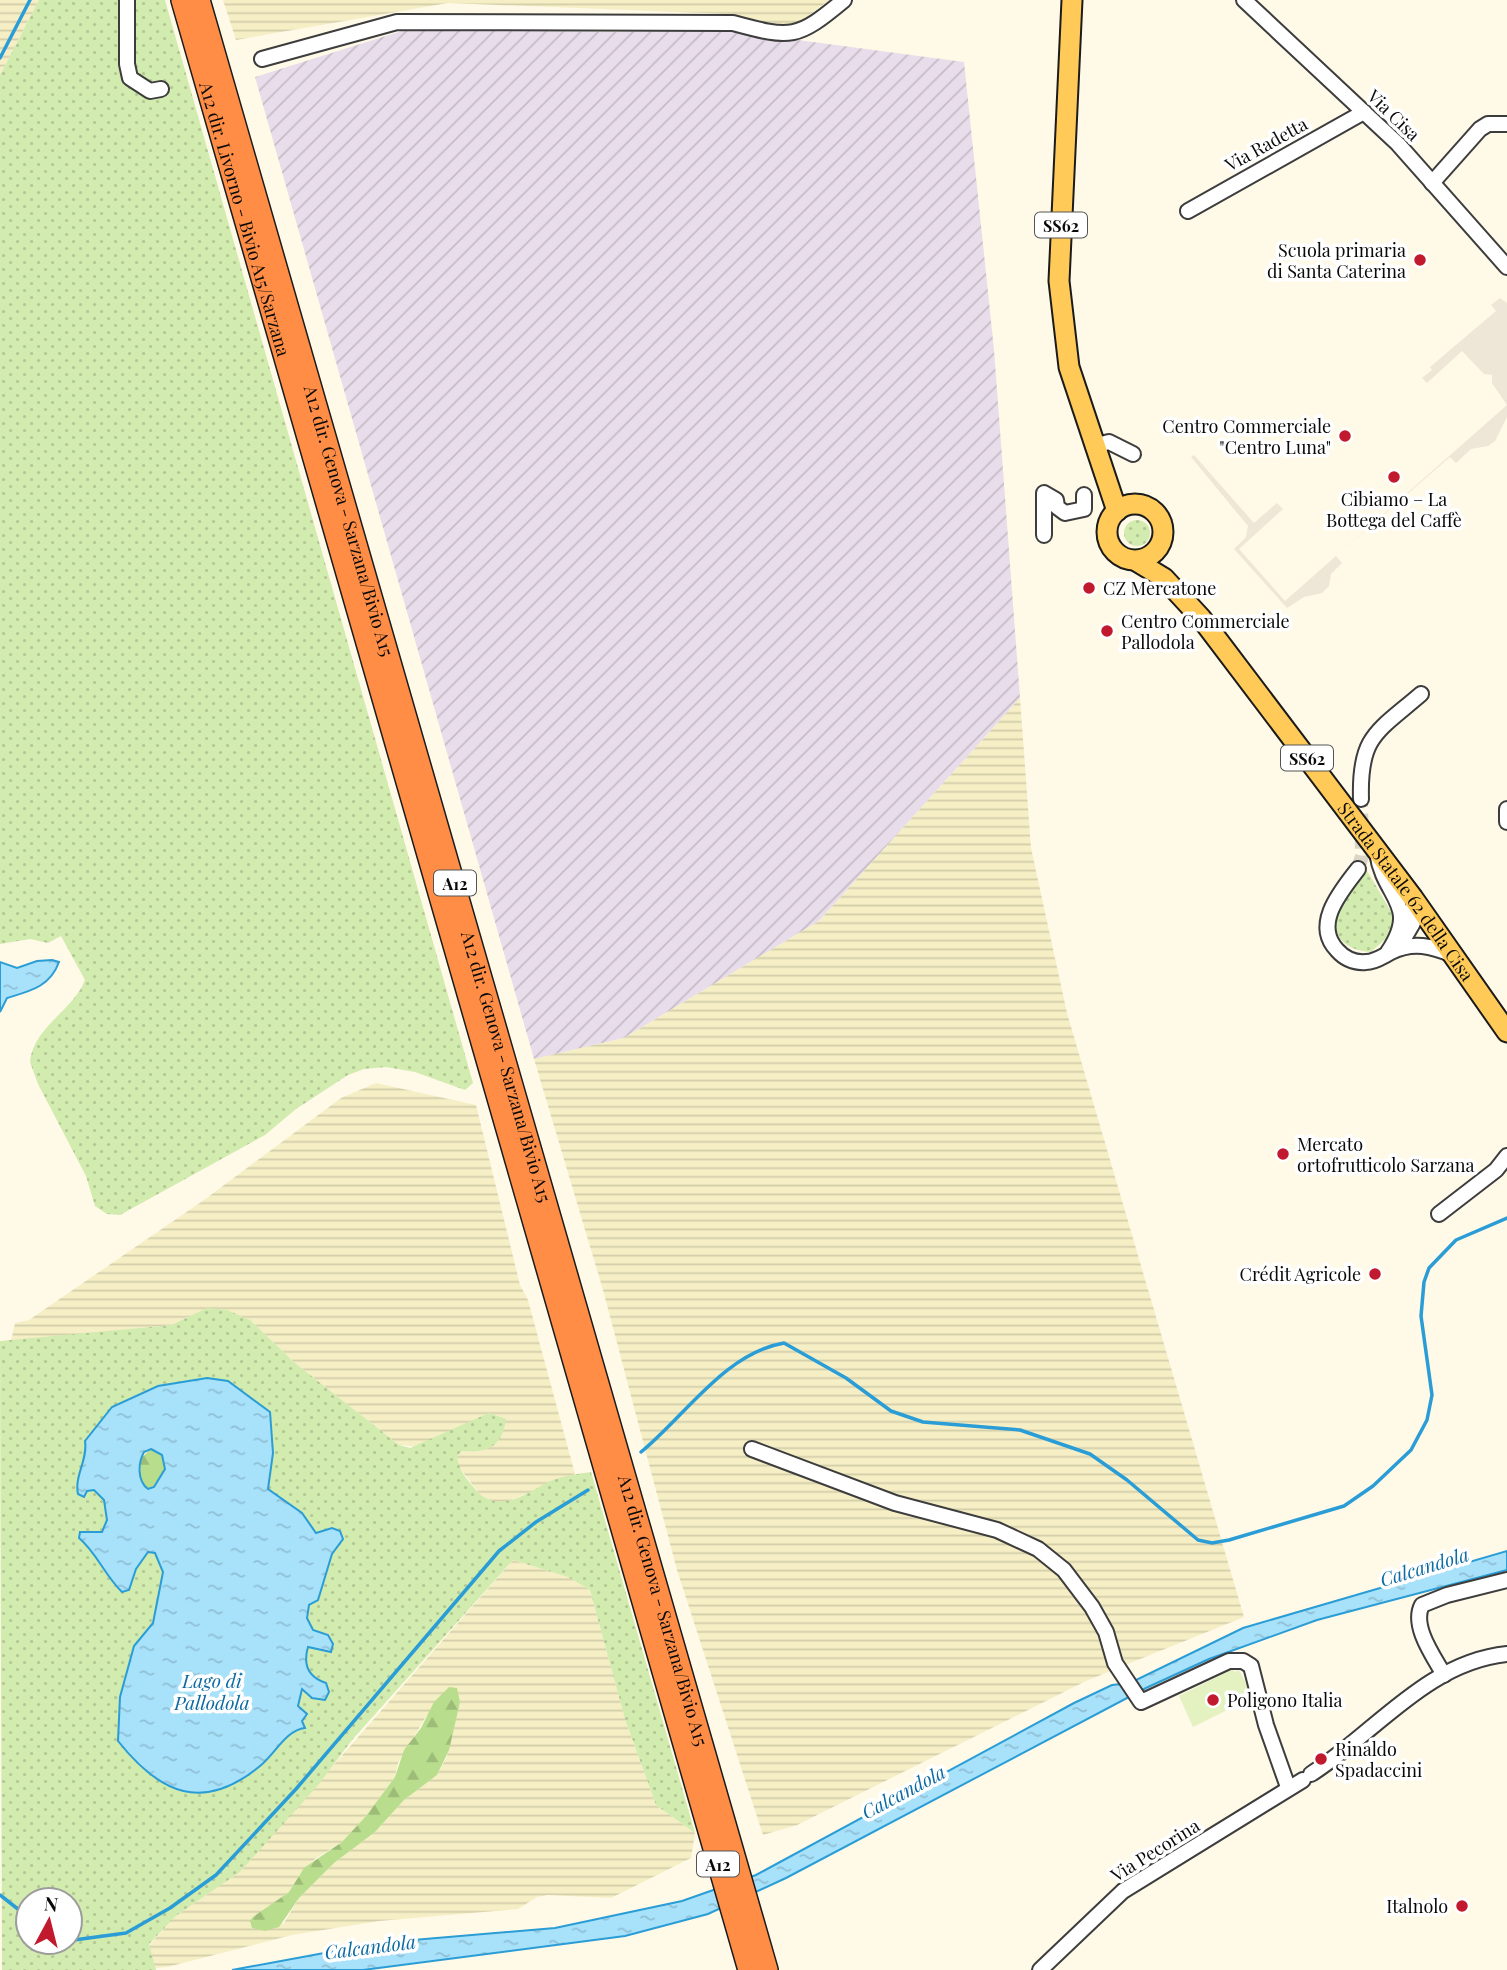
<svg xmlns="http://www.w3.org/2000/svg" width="1507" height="1970" font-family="'Playfair Display',serif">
  <defs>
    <pattern id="industrial-furrows" width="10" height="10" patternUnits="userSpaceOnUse" patternTransform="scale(1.75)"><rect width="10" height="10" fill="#e8ddea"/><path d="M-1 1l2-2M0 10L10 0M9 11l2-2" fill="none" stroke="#c6bcc7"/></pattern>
    <pattern id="farmland-rules" width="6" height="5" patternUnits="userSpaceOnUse" patternTransform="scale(1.75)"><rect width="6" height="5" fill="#f6efc6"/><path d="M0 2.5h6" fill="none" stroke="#d2cca9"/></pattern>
    <pattern id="grass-dots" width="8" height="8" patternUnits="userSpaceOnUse" patternTransform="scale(1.75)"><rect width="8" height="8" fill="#d2ebaf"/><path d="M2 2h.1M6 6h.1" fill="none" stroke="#b3c895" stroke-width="1.8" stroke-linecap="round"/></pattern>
    <pattern id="forest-firs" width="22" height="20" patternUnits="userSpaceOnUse" patternTransform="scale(1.75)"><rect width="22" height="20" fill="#b7dd8d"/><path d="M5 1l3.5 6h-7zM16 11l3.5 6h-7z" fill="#9cbc78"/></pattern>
    <pattern id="water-ripples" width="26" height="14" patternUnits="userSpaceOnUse" patternTransform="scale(1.75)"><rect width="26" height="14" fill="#a8e1fa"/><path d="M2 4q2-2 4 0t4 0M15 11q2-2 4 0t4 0" fill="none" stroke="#8fc0d5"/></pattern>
  </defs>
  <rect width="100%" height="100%" fill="#fff9e7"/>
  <!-- industrial -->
  <path fill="url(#industrial-furrows)" d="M408,29L614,32L723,30L964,62L994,350L1020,698L819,921L624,1038L534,1059L255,77Z"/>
  <!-- farmland -->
  <g fill="url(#farmland-rules)" fill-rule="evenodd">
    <path d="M0,0H39L0,75Z"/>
    <path d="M223,0H829L791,29L728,14L448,3L236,40Z"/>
    <path d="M1020,698L1031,848L1067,1013L1244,1617L1086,1681L797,1825L763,1835L677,1570L603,1290L534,1059L624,1038L819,921Z"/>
    <path d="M376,1083L476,1105L520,1285L528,1300L575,1474L501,1504L491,1501L481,1496L459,1467L457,1456L462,1451L477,1452L399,1445L295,1363L250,1320L187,1317L171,1325L11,1341L15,1323L29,1320L204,1200L341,1098Z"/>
    <path d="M513,1560L568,1577L590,1590L625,1719L656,1805L695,1833L691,1858L611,1898L548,1895L537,1897L518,1909L379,1921L292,1935L167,1967L155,1968L149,1945L177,1915L240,1872ZM427,1715L453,1729L447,1756L437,1775L404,1800L375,1832L334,1863L299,1898L284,1923L265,1931L254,1917L289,1892L300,1874L315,1859L342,1842L366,1816L395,1777L398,1763Z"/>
  </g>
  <!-- grass -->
  <g fill="url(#grass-dots)" fill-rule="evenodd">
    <path d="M39,0H165L473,1083L465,1090L415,1072L386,1067L364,1069L348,1075L296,1109L265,1135L120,1215L107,1214L95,1206L86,1176L38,1084L30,1062C34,1026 73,1011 85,980L61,936L48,943L30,939L0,944V75Z"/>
    <circle cx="1137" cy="533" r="13"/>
    <path d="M1366,869L1393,915L1391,934L1371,952C1344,951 1325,932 1340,905C1348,892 1359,884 1366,869Z"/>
    <path d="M207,1308L227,1310L250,1320L295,1363L399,1445L410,1448L489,1413L506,1419C502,1446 489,1453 462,1451L457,1456C459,1471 466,1478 475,1489C497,1515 524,1495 548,1482C561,1476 577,1474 591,1472L695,1833L656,1805L625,1719L590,1590L568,1577L513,1560L352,1740L319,1784L240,1872L177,1915L149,1944L156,1970H2L0,1341L171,1325ZM158,1386L273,1453L267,1489L302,1513L317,1533L340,1531L343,1539L332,1554L318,1600L309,1605L307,1618L313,1630L328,1635L333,1644L330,1652L308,1647L306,1667L316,1680L302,1688L297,1706L302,1721L260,1766L120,1697L134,1646L153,1623L163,1572L155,1553L148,1551L136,1569L129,1590C101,1577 101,1556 79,1539L80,1532H101L107,1520L104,1500L95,1490L87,1491L79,1475L87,1455L85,1440L113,1407ZM28,1900H70V1942H28Z"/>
  </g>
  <!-- forest -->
  <g fill="url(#forest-firs)">
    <path d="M151,1449L162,1455L165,1469L154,1487L148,1489L140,1478L141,1458Z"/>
    <path d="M449,1687L457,1688L460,1702L449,1750L437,1775L404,1800L375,1832L334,1863L299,1898L279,1927L265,1931L252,1928L250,1921L253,1917L289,1892L304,1868L342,1842L366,1816L395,1777L404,1750L421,1728L434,1702Z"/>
  </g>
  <!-- pitch -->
  <path fill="#e4f2c1" d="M1233,1669L1234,1672L1239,1670L1253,1697L1193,1727L1179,1696Z"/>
  <!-- plaza -->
  <path fill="#eee6d7" d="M1500,298L1507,303V417L1495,441L1488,446L1471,449L1456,463L1450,457L1336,556L1342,563L1331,574L1329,586L1322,593L1304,597L1287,608L1234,549L1246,537L1248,526L1191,457L1194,455L1254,523L1277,503L1283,509L1239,549L1285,601L1507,405L1492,383V375L1484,374L1462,351L1427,383L1422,378L1432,370L1430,367L1496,311L1491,305Z"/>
  <!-- water -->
  <g fill="url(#water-ripples)" stroke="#2a9dd6" stroke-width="2" fill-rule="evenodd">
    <path d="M52,960L59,962C50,987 30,991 7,998L0,1012V962L17,968L37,961Z"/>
    <path d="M207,1378L228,1381L270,1412L273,1453L268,1489L302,1513L316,1533L332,1528L340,1531L343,1539L332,1554L318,1600L309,1605L307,1618L313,1630L328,1635L333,1644L331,1652L308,1647C303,1664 308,1677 326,1683L329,1692L325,1700L312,1698L302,1689L298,1706L307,1714L302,1721L305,1728C286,1730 275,1754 260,1766C203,1813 160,1794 118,1741L120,1697L134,1646L153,1623L163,1572L155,1553L148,1552L136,1569L129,1590L122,1592C105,1576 97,1553 79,1538L80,1532H102L107,1520L104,1500L94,1490L87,1491L84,1497L78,1494C74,1476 88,1460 85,1441L112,1407L158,1386ZM151,1449L162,1455L165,1469L154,1487L148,1489C137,1481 138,1463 144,1452Z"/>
    <path d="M1507,1551V1570L1317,1620L1209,1659L1146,1688L786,1878L708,1914L625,1936L363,1970H232L378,1943L555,1928L682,1901L756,1875L1074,1703L1112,1685L1130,1683L1243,1628Z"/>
  </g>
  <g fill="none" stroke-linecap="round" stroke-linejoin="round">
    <!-- stream -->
    <g stroke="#2a9dd6" stroke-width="3.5">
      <path d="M0,58L30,0"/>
      <path d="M641,1452C685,1416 725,1353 784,1343L846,1378L891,1411L923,1422L1020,1430L1090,1454L1127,1480L1198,1540L1212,1543L1229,1540L1344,1506L1373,1486L1411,1450L1427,1420L1432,1395L1421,1316L1424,1282L1429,1268L1456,1240L1507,1218"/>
      <path d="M0,1895L28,1917"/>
      <path d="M59,1942L126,1933L170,1908L216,1875L296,1789L499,1551L536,1522L588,1490"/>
    </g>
    <!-- minor-tunnel -->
    <path stroke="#dad5c6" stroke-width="14" stroke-dasharray="14 7" stroke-linecap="butt" d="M1358,869L1362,856L1361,799"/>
    <!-- minor casing -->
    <g stroke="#3d3d3d" stroke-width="18">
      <g id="minor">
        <path d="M127,0V64L130,78L150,91L161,89"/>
        <path d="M1244,0L1398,144L1507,267"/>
        <path d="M262,59L397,22L733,23C792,39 797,39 844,0"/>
        <path d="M1432,183L1480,129L1488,124H1507"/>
        <path d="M1188,211L1364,112"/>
        <path d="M1093,446L1109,442L1133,454"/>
        <path d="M1044,535V493L1056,500L1057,507L1065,513L1084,509V495"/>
        <path d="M1361,799C1359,736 1377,732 1421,694"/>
        <path d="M1507,809V822"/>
        <path d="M1377,853C1384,899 1420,904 1388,952"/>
        <path d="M1358,869C1342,890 1312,924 1337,950C1344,958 1354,963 1366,962C1375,962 1383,956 1391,952C1413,941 1432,946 1453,955"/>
        <path d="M1402,942L1413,923V899"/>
        <path d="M1439,1214L1496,1170L1507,1156"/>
        <path d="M752,1449L895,1503L997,1530L1038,1549L1064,1570L1092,1607L1106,1632L1115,1663L1141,1702L1229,1661H1243L1251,1666L1266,1725L1288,1787"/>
        <path d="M1444,1675C1434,1657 1411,1626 1422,1605L1447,1595L1507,1580"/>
        <path d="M1311,1774C1374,1734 1427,1662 1507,1654"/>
        <path d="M1040,1970L1123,1891L1303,1780"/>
      </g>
    </g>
    <!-- major casing -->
    <g stroke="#1b1b1b" stroke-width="23">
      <g id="major">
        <path d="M1072,0L1059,281L1069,367L1117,511"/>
        <circle cx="1135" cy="532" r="28"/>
        <path id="s1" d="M1136,561L1164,578L1201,618L1413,898L1507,1032"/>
      </g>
    </g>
    <!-- highway casing -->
    <g stroke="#1b1b1b" stroke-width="24">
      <g id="highway">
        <path id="s2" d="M182,0L749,1970"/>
        <path id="s3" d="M199,0L767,1970"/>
      </g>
    </g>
    <!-- minor -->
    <use href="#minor" stroke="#fff" stroke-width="14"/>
    <!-- major -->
    <use href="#major" stroke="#ffca57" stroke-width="19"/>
    <!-- highway -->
    <use href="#highway" stroke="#ff8d45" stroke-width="21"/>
  </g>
  <!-- markers -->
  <g fill="#c11a2e" stroke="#fff" stroke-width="2.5">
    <circle cx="1420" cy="260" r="7"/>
    <circle cx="1345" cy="436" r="7"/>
    <circle cx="1394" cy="477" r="7"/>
    <circle cx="1089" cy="588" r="7"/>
    <circle cx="1107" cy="631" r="7"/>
    <circle cx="1283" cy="1154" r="7"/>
    <circle cx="1375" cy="1274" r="7"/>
    <circle cx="1213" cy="1700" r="7"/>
    <circle cx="1321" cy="1759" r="7"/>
    <circle cx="1462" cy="1906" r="7"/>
  </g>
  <g text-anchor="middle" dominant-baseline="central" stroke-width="7" stroke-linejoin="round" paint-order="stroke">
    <!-- shield labels -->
    <g fill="#fff" stroke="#545454" stroke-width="2">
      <rect x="1035" y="212.5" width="52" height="25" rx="5"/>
      <rect x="1281" y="745.5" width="52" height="25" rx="5"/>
      <rect x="434" y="870.5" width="42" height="25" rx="5"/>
      <rect x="697" y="1851.5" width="42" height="25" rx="5"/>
    </g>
    <g font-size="16" font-weight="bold" fill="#0a0a0a">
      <text x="1061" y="225">SS62</text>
      <text x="1307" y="758">SS62</text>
      <text x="455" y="883">A12</text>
      <text x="718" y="1864">A12</text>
    </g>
    <!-- street labels -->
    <g font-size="18" fill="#0a0a0a" stroke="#fff">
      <text transform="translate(1394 115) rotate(44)">Via Cisa</text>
      <text transform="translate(1266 144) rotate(-29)">Via Radetta</text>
      <text stroke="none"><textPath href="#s2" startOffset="228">A12 dir. Livorno - Bivio A15/Sarzana</textPath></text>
      <text stroke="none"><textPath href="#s3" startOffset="542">A12 dir. Genova - Sarzana/Bivio A15</textPath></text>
      <text stroke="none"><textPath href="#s1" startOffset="429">Strada Statale 62 della Cisa</textPath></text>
      <text stroke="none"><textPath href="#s3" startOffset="1110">A12 dir. Genova - Sarzana/Bivio A15</textPath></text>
      <text stroke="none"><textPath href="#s3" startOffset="1676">A12 dir. Genova - Sarzana/Bivio A15</textPath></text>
      <text transform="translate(1155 1850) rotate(-32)">Via Pecorina</text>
    </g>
    <!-- poi labels -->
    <g font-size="18" fill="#0a0a0a" stroke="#fff" text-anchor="start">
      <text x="1406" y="250" text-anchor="end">Scuola primaria<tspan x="1406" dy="21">di Santa Caterina</tspan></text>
      <text x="1331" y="426" text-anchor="end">Centro Commerciale<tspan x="1331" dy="21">"Centro Luna"</tspan></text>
      <text x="1394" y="499" text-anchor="middle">Cibiamo – La<tspan x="1394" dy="21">Bottega del Caffè</tspan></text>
      <text x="1103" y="588">CZ Mercatone</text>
      <text x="1121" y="621">Centro Commerciale<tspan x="1121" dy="21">Pallodola</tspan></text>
      <text x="1297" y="1144">Mercato<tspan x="1297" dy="21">ortofrutticolo Sarzana</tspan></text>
      <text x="1361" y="1274" text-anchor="end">Crédit Agricole</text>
      <text x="1227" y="1700">Poligono Italia</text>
      <text x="1335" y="1749">Rinaldo<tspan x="1335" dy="21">Spadaccini</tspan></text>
      <text x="1448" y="1906" text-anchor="end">Italnolo</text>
    </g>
    <!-- water labels -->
    <g font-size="19" font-style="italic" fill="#0d6ba2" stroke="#fff">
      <text transform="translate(1424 1566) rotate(-17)">Calcandola</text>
      <text x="212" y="1680">Lago di<tspan x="212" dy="22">Pallodola</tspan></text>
      <text transform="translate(903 1791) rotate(-28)">Calcandola</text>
      <text transform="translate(370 1946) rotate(-7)">Calcandola</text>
    </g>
  </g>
  <!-- north arrow -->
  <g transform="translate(49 1921) rotate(7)"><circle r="33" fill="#ffffff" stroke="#9d9d9d" stroke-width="2"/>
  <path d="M0-5L12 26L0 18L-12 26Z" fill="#c11a2e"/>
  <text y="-10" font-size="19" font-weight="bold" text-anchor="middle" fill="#0a0a0a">N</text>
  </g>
</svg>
